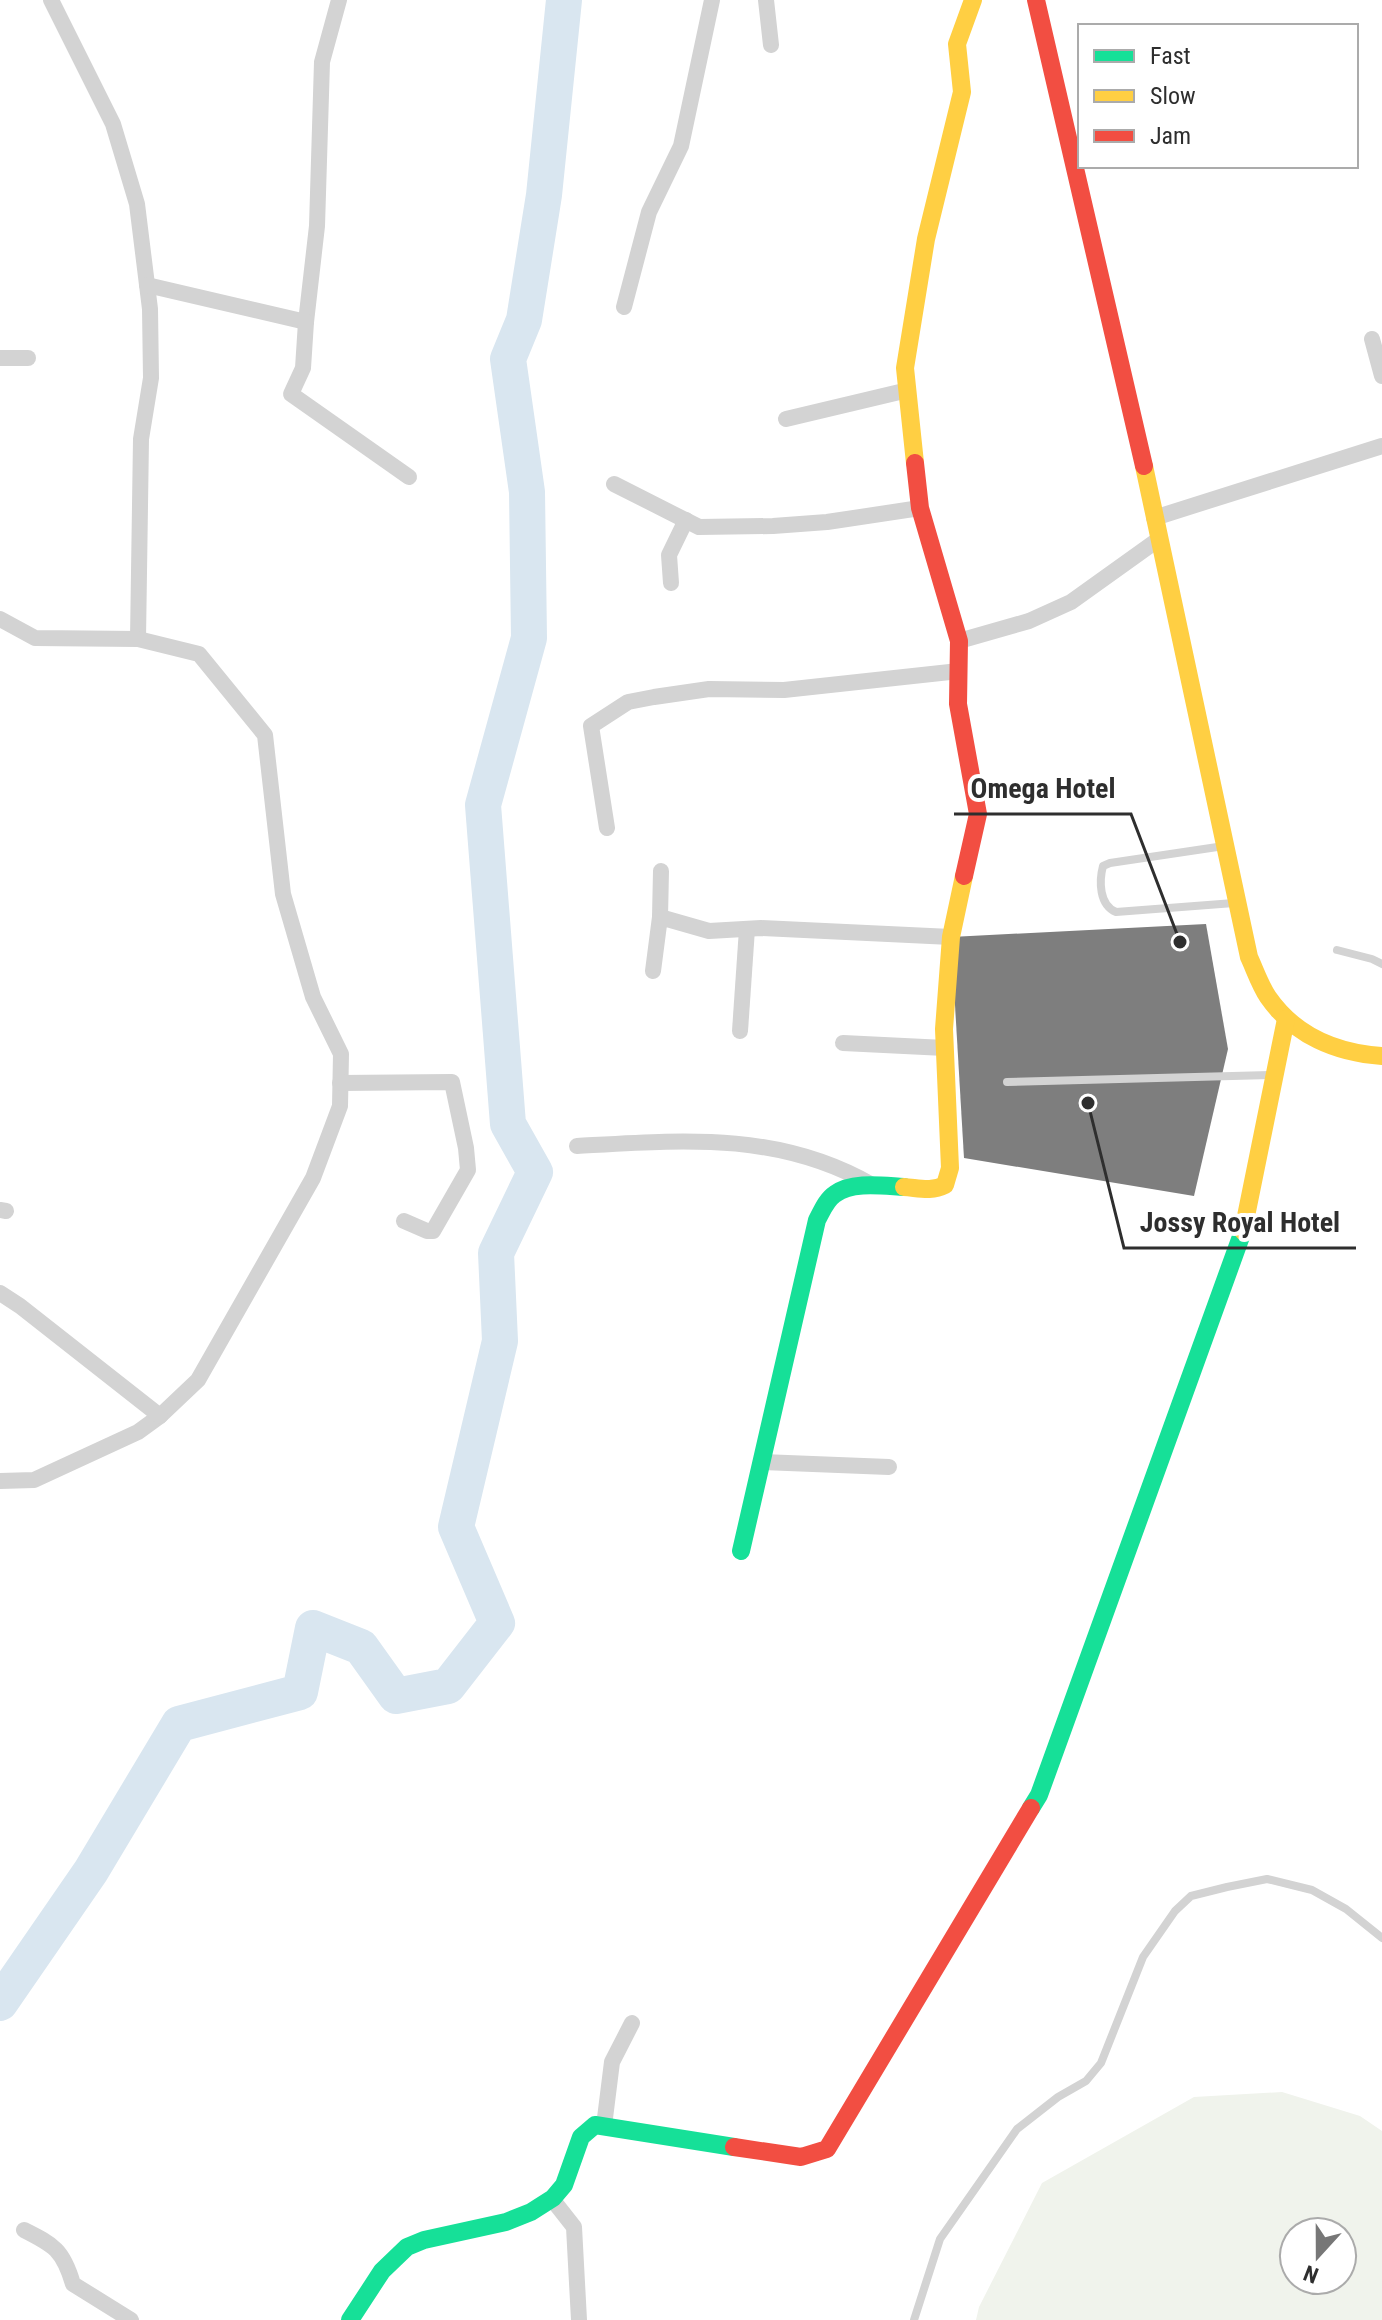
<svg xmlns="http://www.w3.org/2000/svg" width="1382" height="2320" font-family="'Roboto Condensed',sans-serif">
  <rect width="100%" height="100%" fill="#fff"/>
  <!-- green -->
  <path fill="#f0f3ec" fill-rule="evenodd" d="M1282,2092L1360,2116L1382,2131V2320H976L979,2307L1042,2183L1194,2097ZM1294,2232H1342V2280H1294Z"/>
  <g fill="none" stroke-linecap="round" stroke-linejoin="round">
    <!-- river -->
    <path stroke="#d9e6f0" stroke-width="36" d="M0,2003L91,1871L179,1724L300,1692L313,1628L361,1647L396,1696L448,1686L497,1623L456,1527L500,1341L496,1253L535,1172L508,1124L483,805L529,638L527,492L508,359L524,320L544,195L564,0"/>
  </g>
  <!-- building -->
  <path fill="#7e7e7e" d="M1206,924L1228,1049L1194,1196L964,1158L951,937Z"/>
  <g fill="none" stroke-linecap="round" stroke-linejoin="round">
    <!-- lane -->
    <g stroke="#d3d3d3" stroke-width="8">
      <path d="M1224,846L1110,863L1103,866C1099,881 1099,905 1116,912L1234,903"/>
      <path d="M1337,950L1372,959L1382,964"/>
      <path d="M1007,1082L1270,1075"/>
      <path d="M914,2320L940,2239L1017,2129L1058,2097L1086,2081L1101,2063L1143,1957L1175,1911L1191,1896L1227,1887L1267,1879L1312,1890L1346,1909L1382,1938"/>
    </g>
    <!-- street -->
    <g stroke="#d3d3d3" stroke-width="16">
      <path d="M51,0L113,124L137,204L150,309L151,378L141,439L138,639"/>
      <path d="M766,0L771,45"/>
      <path d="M147,285L306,322L317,226L322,62L339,0"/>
      <path d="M624,307L649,212L681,146L712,0"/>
      <path d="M306,322L303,368L291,394L409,477"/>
      <path d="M1372,339L1382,376"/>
      <path d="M0,358H28"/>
      <path d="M786,419L908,390"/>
      <path d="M614,484L699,527L773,526L827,522L920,508"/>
      <path d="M1154,518L1382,446"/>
      <path d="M671,583L669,555L686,520"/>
      <path d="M0,619L35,638L138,639L199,654L265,735L283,894L313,997L341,1054L340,1106L313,1178L198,1380L160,1416L138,1432L34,1480L0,1481"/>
      <path d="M959,641L1029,621L1071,602L1159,539"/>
      <path d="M607,828L591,726L628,702L654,697L709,689L784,690L959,671"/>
      <path d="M660,917L661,871"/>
      <path d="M653,971L660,917L709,931L761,928L951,937"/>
      <path d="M740,1031L747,929"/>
      <path d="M843,1043L945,1048"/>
      <path d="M340,1083L452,1082L466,1148L468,1170L433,1231H427L404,1221"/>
      <path d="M577,1146C681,1140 778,1131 872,1185"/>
      <path d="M0,1210L6,1211"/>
      <path d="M0,1293L20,1306L160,1416"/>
      <path d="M762,1462L889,1467"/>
      <path d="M604,2126L612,2062L632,2023"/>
      <path d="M552,2199L574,2227L579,2320"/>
      <path d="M24,2230C54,2245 63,2250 73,2284L131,2320"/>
    </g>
    <!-- fast -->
    <g stroke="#16e098" stroke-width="18">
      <path d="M741,1551L817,1220C822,1211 826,1200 835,1194C852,1181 884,1186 904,1187"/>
      <path d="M1031,1808L1039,1795L1243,1231"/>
      <path d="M350,2320L382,2271L407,2247L424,2240L506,2222L531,2212L553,2198L564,2185L581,2137L595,2125L734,2147"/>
    </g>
    <!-- slow -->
    <g stroke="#ffcf43" stroke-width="18">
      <path d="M915,463L905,368L926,239L962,92L957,44L973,0"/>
      <path d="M1144,466L1249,957C1255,970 1260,985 1268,997C1295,1036 1337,1053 1382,1056"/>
      <path d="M904,1187C919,1188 931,1192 945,1185L950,1168L944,1029L951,937L964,876"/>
      <path d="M1243,1231L1286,1019"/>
    </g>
    <!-- jam -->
    <g stroke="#f24e42" stroke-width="18">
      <path d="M1036,0L1144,466"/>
      <path d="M915,463L920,508L959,641L958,704L978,814L964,876"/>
      <path d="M734,2147L801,2157L827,2149L1031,1808"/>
    </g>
  </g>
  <!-- callouts -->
  <path fill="none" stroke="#2e2e2e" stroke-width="3" d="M1180 942L1131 814H954M1088 1103L1124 1248H1356"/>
  <g fill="#2e2e2e" stroke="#fff" stroke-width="3">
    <circle cx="1180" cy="942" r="8"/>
    <circle cx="1088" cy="1103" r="8"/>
  </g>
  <g font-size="28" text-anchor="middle" font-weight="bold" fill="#2e2e2e" stroke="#fff" stroke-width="8" stroke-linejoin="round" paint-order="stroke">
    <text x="1043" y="798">Omega Hotel</text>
    <text x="1240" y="1232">Jossy Royal Hotel</text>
  </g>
  <!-- legend -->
  <rect x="1078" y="24" width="280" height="144" fill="#ffffff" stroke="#ababab" stroke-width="2"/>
  <rect x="1094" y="50" width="40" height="12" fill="#16e098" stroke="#ababab" stroke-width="2"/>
  <text x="1150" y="64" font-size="24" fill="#2e2e2e">Fast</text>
  <rect x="1094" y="90" width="40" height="12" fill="#ffcf43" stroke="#ababab" stroke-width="2"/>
  <text x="1150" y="104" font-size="24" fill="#2e2e2e">Slow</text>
  <rect x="1094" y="130" width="40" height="12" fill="#f24e42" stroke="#ababab" stroke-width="2"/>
  <text x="1150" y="144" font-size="24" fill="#2e2e2e">Jam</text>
  <!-- north arrow -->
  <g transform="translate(1318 2256) rotate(201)"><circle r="38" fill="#ffffff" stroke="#ababab" stroke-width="2"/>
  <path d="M0-6L14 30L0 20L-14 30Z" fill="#777777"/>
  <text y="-12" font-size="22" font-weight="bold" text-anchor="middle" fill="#2e2e2e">N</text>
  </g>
</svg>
